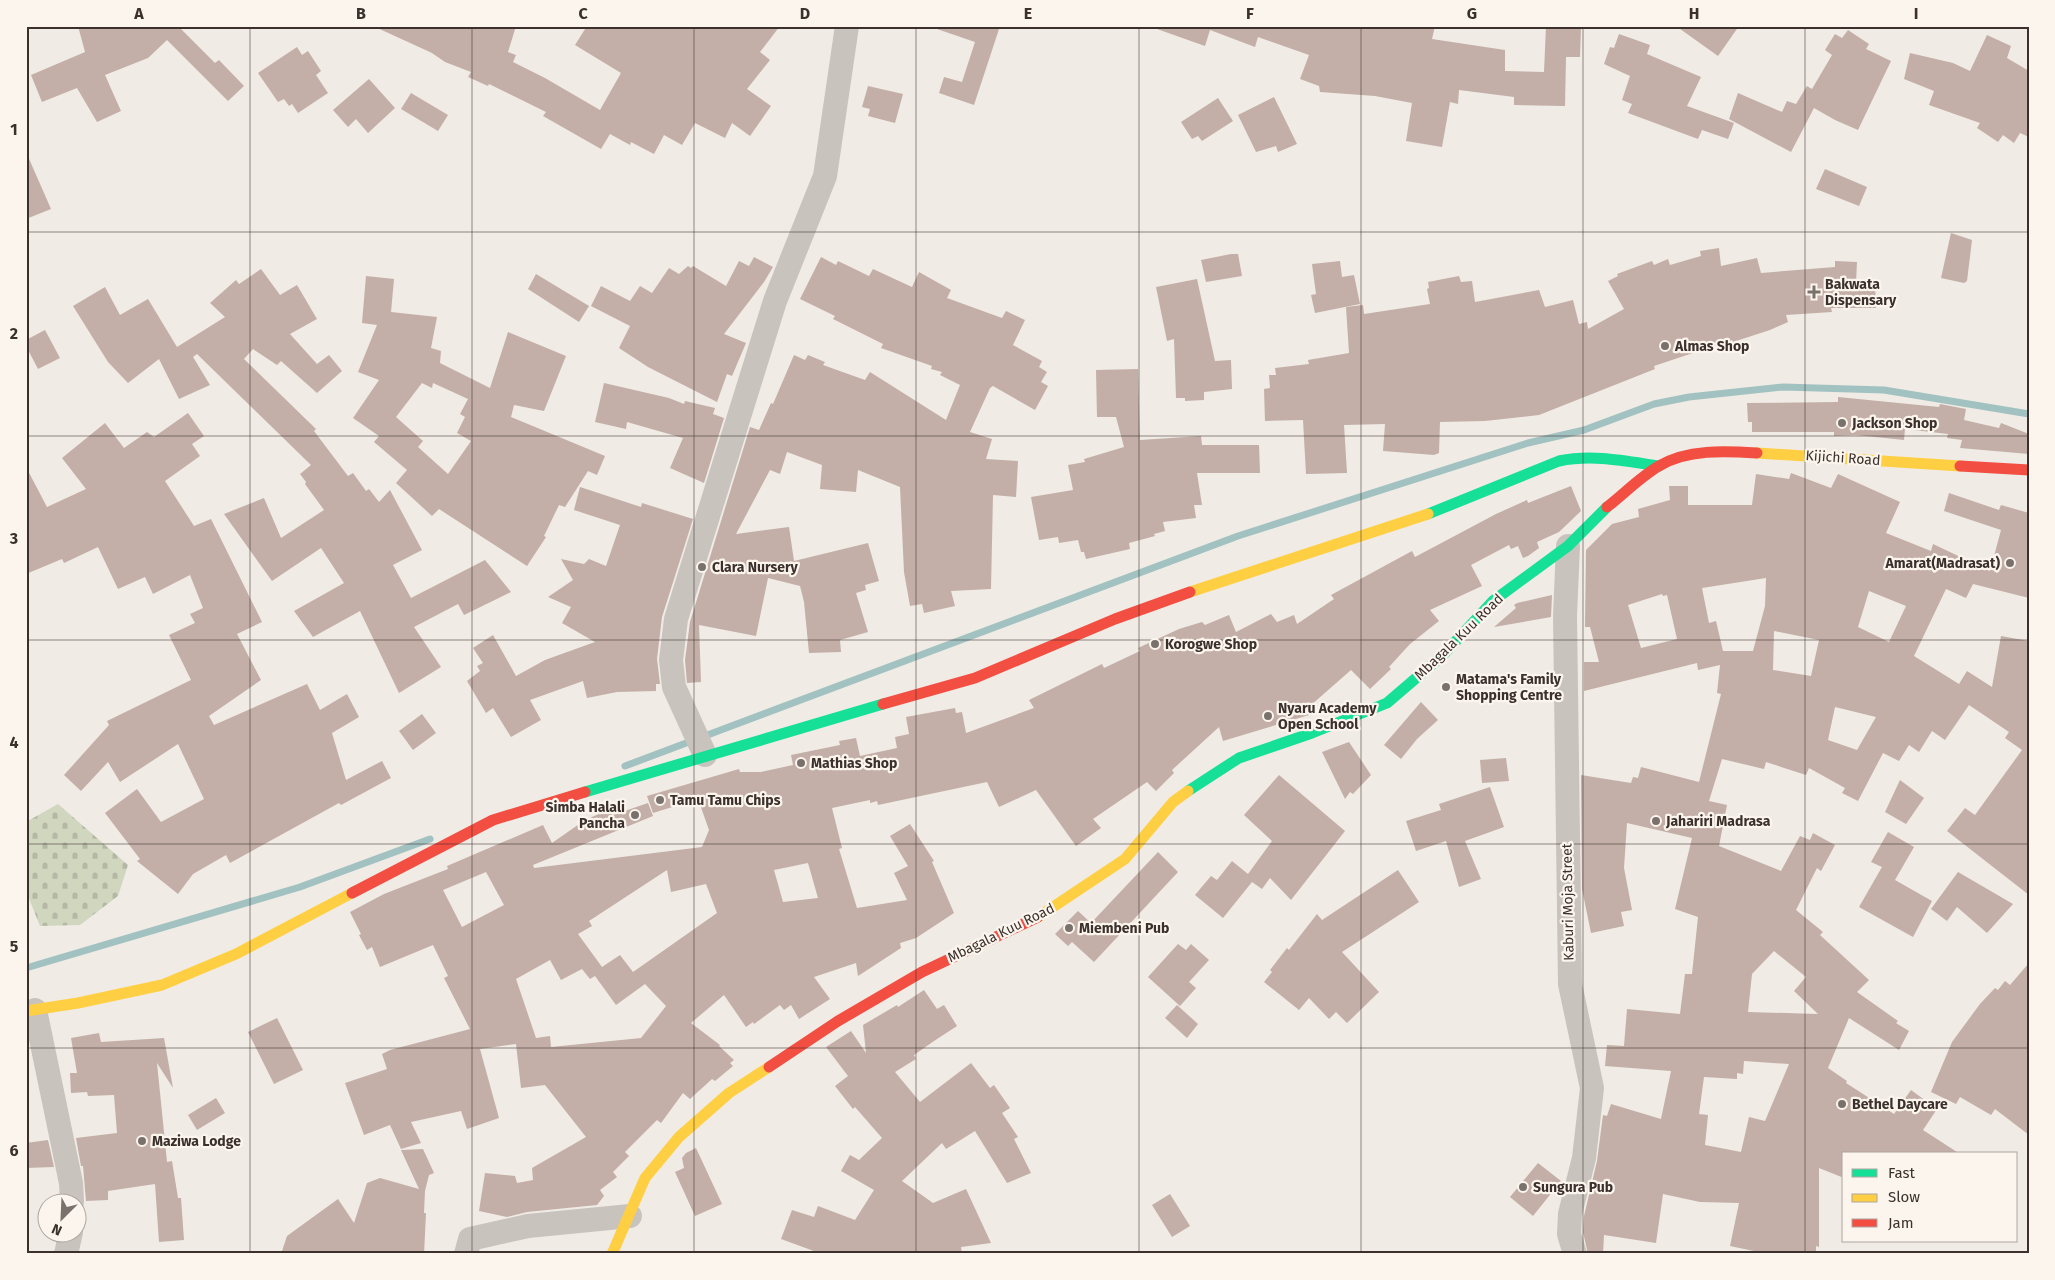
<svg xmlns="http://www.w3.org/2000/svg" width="2055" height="1280" font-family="'Fira Sans',sans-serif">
  <defs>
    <pattern id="cemetery-stones" width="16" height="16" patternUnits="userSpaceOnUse" patternTransform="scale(1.25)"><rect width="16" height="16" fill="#d1d6bf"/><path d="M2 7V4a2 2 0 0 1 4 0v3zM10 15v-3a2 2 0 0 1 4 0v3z" fill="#b4b8a4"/></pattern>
  </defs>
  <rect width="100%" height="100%" fill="#f0ebe5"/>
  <!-- cemetery -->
  <path fill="url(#cemetery-stones)" d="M58,804L128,865L118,896L80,925L40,926L26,891V822Z"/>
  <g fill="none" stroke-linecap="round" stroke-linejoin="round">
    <!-- stream -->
    <g stroke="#a1c2c1" stroke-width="7">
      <path d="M625,766L1238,536L1528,443L1584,430L1654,404L1689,397L1783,387L1884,390L2029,414"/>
      <path d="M26,968L300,887L430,839"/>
    </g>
  </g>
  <!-- building -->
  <g fill="#c3afa7" fill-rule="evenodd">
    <path d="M78,26H182L180,28L215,63L219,60L244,86L228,101L167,40L148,58L105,75L121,111L97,122L77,88L42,102L31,75L85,52Z"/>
    <path d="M373,26H516L508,52L516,55L513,62L545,78L600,110L621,73L575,45L587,26H780L760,52L770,60L747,89L771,106L750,136L732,123L725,138L695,123L682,145L664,135L654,154L631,142L630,145L610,134L601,149L543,116L546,112L489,84L488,86L468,77L471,72L445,62L432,53Z"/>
    <path d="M937,26H1000L974,105L939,93L944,77L962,82L975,42L937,29Z"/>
    <path d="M1157,26H1435L1432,39L1505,50V71L1544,72L1546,26L1581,28L1580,57H1566L1565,106L1514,105V97L1459,90L1458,104L1450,102L1442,147L1406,141L1412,103L1375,96L1320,92L1319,86L1300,79L1309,55L1258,37L1255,47L1210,30L1205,46L1157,29Z"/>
    <path d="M1676,26H1739L1718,56Z"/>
    <path d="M1848,30L1869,44L1866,49L1891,61L1858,130L1835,120L1814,108L1791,152L1729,119L1738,93L1782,112L1787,101L1796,104L1807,86L1812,89L1832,55L1825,50L1835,34L1842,38Z"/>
    <path d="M1619,34L1650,45L1647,54L1701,77L1687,106L1734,123L1728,139L1702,130L1698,139L1628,113L1632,104L1622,100L1630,76L1604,64L1610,47L1614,48Z"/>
    <path d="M1987,35L2011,46L2007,58L2029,71V137L2020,133L2014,143L2003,135L1998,142L1977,128L1980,123L1929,105L1934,91L1904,79L1910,53L1953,63L1970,71Z"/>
    <path d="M297,47L302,55L308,51L321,71L316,75L328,93L298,113L292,104L289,106L284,99L278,102L258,73Z"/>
    <path d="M369,79L395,108L368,133L356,119L348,127L333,110Z"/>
    <path d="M868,86L903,94L895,123L868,116L870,109L862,107Z"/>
    <path d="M411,93L448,115L438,131L401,109Z"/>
    <path d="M1274,97L1297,144L1278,152L1276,146L1256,152L1238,115Z"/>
    <path d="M1218,98L1233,121L1202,141L1198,136L1192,139L1181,122Z"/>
    <path d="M26,152L51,209L26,219Z"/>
    <path d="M1825,169L1867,187L1859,206L1816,189Z"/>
    <path d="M1951,233L1972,240L1967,281L1964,283L1941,278Z"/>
    <path d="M1719,248L1721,266L1757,258L1761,273L1835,267V261L1857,262L1856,283H1875L1876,308H1831L1832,312L1786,315L1788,322L1770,330L1733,342L1732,340L1654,366L1655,369L1539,415L1485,421L1440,422L1439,453L1434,455L1383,451L1385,424L1344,425L1347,473L1306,474L1303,420L1265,421L1264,389L1270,388L1269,375H1276L1275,368L1309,364L1308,360L1349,353L1346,307L1363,305L1364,314L1430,304L1427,289L1429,288L1428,282L1459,276L1461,282L1472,281L1475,302L1539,290L1545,307L1573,300L1579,324L1587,322L1588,329L1624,309L1608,281L1618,276L1617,274L1652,261L1654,265L1668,259L1670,265L1701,256L1700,251Z"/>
    <path d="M1231,254H1238L1242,276L1206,282L1201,260Z"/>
    <path d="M754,257L773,267L764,282L724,334L746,343L732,376L727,374L717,402L648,367L619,348L630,326L591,306L601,286L630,301L640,286L652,293L669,268L679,274L688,266L691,268L693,266L726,286L739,261L749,266Z"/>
    <path d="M821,257L836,265L838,261L869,276L873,269L912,287L919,272L951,290L947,298L1002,318L1006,311L1025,320L1013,345L1042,361L1039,367L1047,372L1041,382L1048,386L1035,410L993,386L990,388L970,432L992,439L986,459L1018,461L1016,497L993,495L991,589L951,591L955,606L924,613L922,604L910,606L904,572L900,487L858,470L856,492L820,489L822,465L787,452L780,474L770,470L736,534L789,527L794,561L868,543L879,581L865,585L866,590L856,593L868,632L840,640L841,652L809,653L804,602L800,586L768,578L756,636L699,625L701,682L687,683L685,660L690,622L750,427L759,430L771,403L773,404L794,355L805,360L808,355L825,362L823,365L865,380L870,372L946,420L960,385L940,375L942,372L931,369L932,366L881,348L883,344L833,319L835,316L800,299Z"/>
    <path d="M1340,261L1342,277L1354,275L1360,304L1315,313L1311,295L1316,294L1312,264Z"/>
    <path d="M261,269L280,295L297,285L317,319L290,334L317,364L329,355L342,371L317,393L281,361L277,365L253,349L244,359L316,429L314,431L348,476L353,473L366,491L369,489L379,502L390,490L422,550L393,565L411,598L485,560L511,592L464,615L458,604L414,627L441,667L399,693L360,611L313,637L294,611L344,583L321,548L272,581L224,514L264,498L281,538L324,510L305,484L306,482L300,474L311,465L197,354L193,357L210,385L179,399L159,359L128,383L108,362L73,306L105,287L120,315L148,299L177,347L225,317L210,303L236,280L239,284Z"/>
    <path d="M536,274L589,306L579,322L528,289Z"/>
    <path d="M366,276L394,279L391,312L437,317L431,348L441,351L440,363L490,388L508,332L566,356L544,411L514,405L511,417L605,456L597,475L588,471L565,507L559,505L544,536L546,537L527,566L439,509L432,516L396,483L407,470L374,442L379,436L353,418L379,380L358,372L377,325L362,323ZM422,383L432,388L433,383L468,399L460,414L465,417L457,433L471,441L448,474L418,447L423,441L396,417Z"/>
    <path d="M1197,279L1215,361L1231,360L1232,389L1204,392V400L1185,401V398H1176L1174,339L1167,341L1156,287Z"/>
    <path d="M45,330L60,358L38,369L26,346V340Z"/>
    <path d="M1138,369L1140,440L1201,436L1202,445H1259L1260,473H1197L1202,505H1194L1196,518L1163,522L1165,531L1154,534L1155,536L1129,543L1130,549L1086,559L1084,552H1081L1078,540L1059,543L1058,537L1039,540L1031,497L1073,490L1068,465L1085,462L1084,459L1124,447L1116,417H1097L1096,370Z"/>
    <path d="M604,383L669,398L684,404L685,401L715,408L713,414L724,418L704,483L670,468L683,438L627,422L626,429L595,422Z"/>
    <path d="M1838,397L1939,407L1940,404L1966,409L1964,420L1999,428L2001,423L2029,434V454L1960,448L1962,440L1947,438L1948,434L1905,429L1904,440L1856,435L1834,436V432H1752V422H1748L1747,403L1838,402Z"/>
    <path d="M188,413L204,436L192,444L200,456L165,481L194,526L211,519L262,622L237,634L261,680L209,716L214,725L307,684L320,710L347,694L359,717L332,733L346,780L382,761L391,778L341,805L339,803L230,863L226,855L193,874L178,894L137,861L140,859L105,813L137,789L161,822L204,799L178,744L120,782L108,762L81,791L64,775L109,725L107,721L191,680L169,635L195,623L190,614L203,608L190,575L153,594L145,577L118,589L98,547L64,563L62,559L26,574V467L47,507L86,489L62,458L105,423L124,448L147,432L154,437Z"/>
    <path d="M1791,473L1831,488L1838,474L1900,502L1886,533L1931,551L1933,544L1990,571L2001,530L1944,511L1949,493L1999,510L2001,505L2029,513V598L1973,584L1966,598L1946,589L1914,656L1959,684L1967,671L1992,687L2001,636L2029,641V895L1947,831L1965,808L1975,815L2022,750L2005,738L2009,732L1969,705L1945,740L1932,731L1919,752L1909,745L1899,761L1883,753L1858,801L1842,793L1845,788L1809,768L1806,775L1766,762L1764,769L1722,759L1709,801L1727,805L1719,846L1781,871L1800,836L1810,840L1813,833L1835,845L1821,871L1817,868L1796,910L1823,932L1820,935L1869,980L1857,992L1898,1021L1896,1023L1909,1031L1899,1050L1849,1018L1828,1068L1847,1081L1846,1083L1894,1114L1911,1090L1937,1109L1923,1130L1960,1154H1844V1178L1819,1168V1247L1816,1246V1254H1768L1730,1246L1739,1203L1700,1202L1663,1194L1656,1243L1604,1235L1603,1254H1588L1583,1232L1584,1216L1597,1161L1603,1115L1607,1116L1611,1104L1661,1119L1671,1071L1605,1066L1607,1045L1624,1046L1627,1009L1680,1014L1685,974H1692L1698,917L1675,909L1692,838L1627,823L1624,868L1632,910L1621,912L1624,926L1591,933L1582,889L1581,775L1631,783L1633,777L1638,778L1641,767L1699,782L1721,694L1717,693L1720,665L1698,670L1697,663L1584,691V662H1599L1590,627H1585L1586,550L1612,524L1639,517L1638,509L1670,500L1669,486H1688V505H1752L1756,474L1789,479ZM1766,578L1765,606L1753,651H1723L1716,621L1709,623L1702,588ZM1869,591L1906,606L1889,642L1858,627ZM1662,594L1663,596L1667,595L1677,639L1641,648L1628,605ZM1774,631L1819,640L1811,676L1773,670ZM1835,707L1876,717L1857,750L1828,740ZM1774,951L1806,977L1794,991L1818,1014L1748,1012L1752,974ZM1744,1061L1789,1064L1765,1121L1749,1117L1741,1152L1705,1145L1708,1115L1699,1114L1704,1077L1737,1079V1073L1743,1074Z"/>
    <path d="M1571,486L1581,511L1559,532L1537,542L1539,548L1528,556L1523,558L1518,546L1511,549L1509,545L1471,565L1482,586L1430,610L1439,621L1410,644L1389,667L1391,669L1370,689L1351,670L1310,706L1319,712L1223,741L1219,727L1172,770L1174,773L1156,791L1147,782L1093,819L1101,828L1076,846L1036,790L999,807L987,782L878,805L877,801L870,803V800L832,808L842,848L839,849L857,908L907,900L894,873L908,866L890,836L910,824L934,861L932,862L954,913L916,938L900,943L901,948L858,976L856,963L814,977L830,999L799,1019L791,1005L784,1010L780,1005L754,1024L753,1022L746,1027L724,995L691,1023L720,1045L719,1046L734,1060L730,1063L733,1066L715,1081L712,1079L690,1099L683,1093L661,1123L657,1120L625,1152L629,1156L613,1172L617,1177L600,1190L604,1196L597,1205L527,1212L507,1217L479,1211L485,1173L515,1176L517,1183L533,1180L532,1168L586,1137L545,1085L521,1088L516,1044L480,1049L499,1118L467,1129L461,1111L411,1122L421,1143L401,1149L390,1125L364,1135L345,1083L387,1069L382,1054L390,1050L470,1029L444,978L448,976L433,945L380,967L372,947L367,950L359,935L361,934L350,912L384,894L448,869L447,866L543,825L552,843L585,820L608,810L613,815L648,803L653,816L533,865L534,868L702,847L709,830L698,799L653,813L647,796L739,769L740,772H761L793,765L791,755L840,745L839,741L856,738L860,756L897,748L895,737L909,734L906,717L955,708L956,713L962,712L966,733L1034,708L1029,700L1102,664L1104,668L1140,651L1138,648L1179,629L1202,622L1205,625L1229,615L1236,632L1271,614L1277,622L1294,615L1297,624L1334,599L1331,595L1412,551L1415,557L1496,514L1527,500L1528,503ZM808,863L818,898L783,902L774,870ZM667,870L671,892L706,884L717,913L633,972L620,955L602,967L578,934L592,926L589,921ZM486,872L504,905L462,927L443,890ZM550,960L561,980L582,969L590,979L595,976L616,1005L645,984L666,1006L641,1038L551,1047L550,1036L536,1038L516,979Z"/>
    <path d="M580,487L641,507L642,503L693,519L662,617L657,659L660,684H656V691L617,692L587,698L583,681L530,700L541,720L511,737L493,708L486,713L467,681L480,671L477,666L483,663L473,648L493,635L516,676L545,660L595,642L562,623L571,607L548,597L573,580L561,559L584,564L589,559L606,566L620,525L574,510Z"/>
    <path d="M1552,595L1551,617L1494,627L1516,608L1514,605L1517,603Z"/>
    <path d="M1421,702L1438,720L1417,739L1401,759L1384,745Z"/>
    <path d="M422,714L436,733L413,750L399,731Z"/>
    <path d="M1349,742L1371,775L1353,794L1350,792L1345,799L1322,752Z"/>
    <path d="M1506,758L1509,781L1482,783L1480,760Z"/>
    <path d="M1279,775L1345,831L1291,900L1270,878L1262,889L1252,882L1223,918L1195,895L1211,876L1217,880L1232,861L1248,874L1272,841L1244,815Z"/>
    <path d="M1900,780L1924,798L1906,824L1885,812Z"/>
    <path d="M1490,787L1504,827L1465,841L1481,879L1459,887L1446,841L1416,851L1406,821L1441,810L1439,804Z"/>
    <path d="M1888,832L1914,847L1895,880L1932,901L1913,937L1859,907L1882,867L1871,862Z"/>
    <path d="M1158,852L1178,872L1094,962L1072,942L1068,946L1055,934L1078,911L1091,923Z"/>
    <path d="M1398,870L1419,902L1342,952L1379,992L1347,1023L1336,1012L1329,1019L1309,998L1299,1010L1264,982L1272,972L1270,970L1287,948L1289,950L1317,914L1322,920Z"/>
    <path d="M1958,872L2013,904L1987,933L1957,907L1947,921L1931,909Z"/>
    <path d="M1178,944L1186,950L1191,944L1209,960L1189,982L1196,988L1180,1006L1148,977Z"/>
    <path d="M2029,963V1135L1995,1109L1991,1115L1960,1097L1956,1104L1931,1092L1952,1042L1980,1004L1995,988L1998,990L2005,981L2010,985Z"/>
    <path d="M924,990L937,1009L944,1005L957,1026L934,1041L914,1055L916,1059L895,1072L920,1102L971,1063L990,1088L994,1085L1010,1108L1002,1113L1018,1137L1014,1139L1031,1173L1007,1183L975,1131L946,1149L942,1143L902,1181L933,1203L966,1189L991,1243L961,1247L962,1254H822L781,1239L792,1210L814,1217L818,1206L855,1220L874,1190L841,1171L850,1155L859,1160L882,1138L855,1107L853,1109L835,1086L848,1076L826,1047L851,1031L866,1053L863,1025L897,1005L898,1007Z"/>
    <path d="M1177,1005L1198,1024L1187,1038L1165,1018Z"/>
    <path d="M277,1018L303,1070L274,1084L248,1032Z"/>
    <path d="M99,1033L101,1042L164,1038L173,1088L157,1063L167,1162L172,1161L178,1198H181L184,1240L159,1242L155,1184L108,1191V1200L86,1201L83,1166H81L76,1138L117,1133L114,1095L88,1096L87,1092L71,1093L70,1073H77L71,1038Z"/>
    <path d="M216,1098L225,1113L197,1130L188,1115Z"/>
    <path d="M48,1140L54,1167L26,1168V1143Z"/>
    <path d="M696,1148L722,1204L695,1216L675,1172L684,1168L682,1158L686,1153Z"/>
    <path d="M423,1149L434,1173L429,1175L425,1191L424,1213H426L424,1254H281L287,1236L338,1199L354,1223L367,1183L380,1178L419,1189L401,1150Z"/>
    <path d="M1538,1163L1561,1181L1533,1216L1510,1197Z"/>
    <path d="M1170,1194L1190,1226L1172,1237L1152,1205Z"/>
  </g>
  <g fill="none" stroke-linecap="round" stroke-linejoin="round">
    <!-- street -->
    <g stroke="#c9c3be" stroke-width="24">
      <path d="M1568,546L1565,616L1570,984L1592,1088L1584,1158L1570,1214L1569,1234L1575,1254"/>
      <path d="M705,755L674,687L671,660L676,619L775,301L825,176L847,26"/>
      <path d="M35,1010L71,1183L72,1202"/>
      <path d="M66,1254L71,1232"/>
      <path d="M466,1254L470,1239L528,1226L630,1216"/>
    </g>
    <!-- fast -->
    <g stroke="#16e098" stroke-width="11">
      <path d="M1428,514L1559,461C1593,454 1625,461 1659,466"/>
      <path d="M1188,791L1239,758L1312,733L1387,703L1443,655L1493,601L1568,546L1607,507"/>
      <path d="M585,792L883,704"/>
    </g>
    <!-- slow -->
    <g stroke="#ffcf43" stroke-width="11">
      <path d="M1757,453L1960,466"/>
      <path d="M1190,592L1428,514"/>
      <path d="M1038,917L1125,859L1173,802L1188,791"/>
      <path d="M26,1011L78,1003L162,985L236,954L352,893"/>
      <path d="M612,1254L645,1178L679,1137L729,1093L769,1067"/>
    </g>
    <!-- jam -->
    <g stroke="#f24e42" stroke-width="11">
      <path d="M1960,466L2029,470"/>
      <path d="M1607,507C1624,494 1640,477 1659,466C1687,449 1725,451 1757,453"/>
      <path d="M883,704L975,678L1115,619L1190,592"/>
      <path d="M352,893L493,820L585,792"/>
      <path d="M769,1067L838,1021L922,972L1038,917"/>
    </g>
  </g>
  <!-- grid -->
  <path fill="none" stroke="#3b302b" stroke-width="1" stroke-opacity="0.55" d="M250,26V1254M472,26V1254M694,26V1254M916,26V1254M1139,26V1254M1361,26V1254M1583,26V1254M1805,26V1254M26,232H2029M26,436H2029M26,640H2029M26,844H2029M26,1048H2029"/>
  <!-- markers -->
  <g fill="#7a716c" stroke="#fbf5ee" stroke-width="2">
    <path d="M1811.5 284.5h5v5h5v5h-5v5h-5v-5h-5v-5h5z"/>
    <circle cx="1665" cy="346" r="5"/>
    <circle cx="1842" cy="423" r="5"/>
    <circle cx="2010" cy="563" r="5"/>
    <circle cx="702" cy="567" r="5"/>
    <circle cx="1155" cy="644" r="5"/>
    <circle cx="1446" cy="687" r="5"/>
    <circle cx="1268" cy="716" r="5"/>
    <circle cx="801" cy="763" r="5"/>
    <circle cx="660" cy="800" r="5"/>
    <circle cx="635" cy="815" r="5"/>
    <circle cx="1656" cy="821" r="5"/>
    <circle cx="1069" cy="928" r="5"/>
    <circle cx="1842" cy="1104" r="5"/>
    <circle cx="142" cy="1141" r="5"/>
    <circle cx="1523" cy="1187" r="5"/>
  </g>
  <g text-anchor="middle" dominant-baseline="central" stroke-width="4.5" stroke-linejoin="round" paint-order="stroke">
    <!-- poi labels -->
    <g font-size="14" font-weight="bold" fill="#3b302b" stroke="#fbf5ee" text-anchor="start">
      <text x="1825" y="284">Bakwata<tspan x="1825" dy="16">Dispensary</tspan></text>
      <text x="1675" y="346">Almas Shop</text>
      <text x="1852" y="423">Jackson Shop</text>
      <text x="2000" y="563" text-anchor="end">Amarat(Madrasat)</text>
      <text x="712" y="567">Clara Nursery</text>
      <text x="1165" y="644">Korogwe Shop</text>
      <text x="1456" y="679">Matama's Family<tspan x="1456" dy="16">Shopping Centre</tspan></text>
      <text x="1278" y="708">Nyaru Academy<tspan x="1278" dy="16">Open School</tspan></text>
      <text x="811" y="763">Mathias Shop</text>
      <text x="670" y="800">Tamu Tamu Chips</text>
      <text x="625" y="807" text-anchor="end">Simba Halali<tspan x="625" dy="16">Pancha</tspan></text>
      <text x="1666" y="821">Jahariri Madrasa</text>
      <text x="1079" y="928">Miembeni Pub</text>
      <text x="1852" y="1104">Bethel Daycare</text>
      <text x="152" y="1141">Maziwa Lodge</text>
      <text x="1533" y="1187">Sungura Pub</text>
    </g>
    <!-- street labels -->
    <g font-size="14" fill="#3b302b" stroke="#fbf5ee">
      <text transform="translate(1843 458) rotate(4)">Kijichi Road</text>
      <text transform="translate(1459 637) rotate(-44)">Mbagala Kuu Road</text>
      <text transform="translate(1568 902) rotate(-91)">Kaburi Moja Street</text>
      <text transform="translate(1001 933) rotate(-26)">Mbagala Kuu Road</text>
    </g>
  </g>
  <!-- border -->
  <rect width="2055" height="1280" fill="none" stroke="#fbf5ee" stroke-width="55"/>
  <!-- legend -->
  <rect x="1842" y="1152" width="175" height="90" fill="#fbf5ee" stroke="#aea6a0"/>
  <rect x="1852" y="1169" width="25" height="8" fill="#16e098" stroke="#aea6a0"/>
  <text x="1888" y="1178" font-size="15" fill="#3b302b">Fast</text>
  <rect x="1852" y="1194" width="25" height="8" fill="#ffcf43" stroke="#aea6a0"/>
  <text x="1888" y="1202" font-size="15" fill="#3b302b">Slow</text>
  <rect x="1852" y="1219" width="25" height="8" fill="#f24e42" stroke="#aea6a0"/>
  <text x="1888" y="1228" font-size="15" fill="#3b302b">Jam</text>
  <!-- north arrow -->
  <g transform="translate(62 1218) rotate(204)"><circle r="24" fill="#fbf5ee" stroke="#aea6a0"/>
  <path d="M0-4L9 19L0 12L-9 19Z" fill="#7a716c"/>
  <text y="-8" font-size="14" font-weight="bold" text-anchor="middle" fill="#3b302b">N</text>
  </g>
  <rect x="28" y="28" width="2000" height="1224" fill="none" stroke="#3b302b" stroke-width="2"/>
  <g font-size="16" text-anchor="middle" font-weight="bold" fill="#3b302b">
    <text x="139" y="19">A</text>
    <text x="361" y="19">B</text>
    <text x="583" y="19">C</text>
    <text x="805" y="19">D</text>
    <text x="1028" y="19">E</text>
    <text x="1250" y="19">F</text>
    <text x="1472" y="19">G</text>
    <text x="1694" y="19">H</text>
    <text x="1916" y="19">I</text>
    <text x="14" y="135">1</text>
    <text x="14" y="339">2</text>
    <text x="14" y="544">3</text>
    <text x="14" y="748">4</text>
    <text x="14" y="952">5</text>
    <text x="14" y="1156">6</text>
  </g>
</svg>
